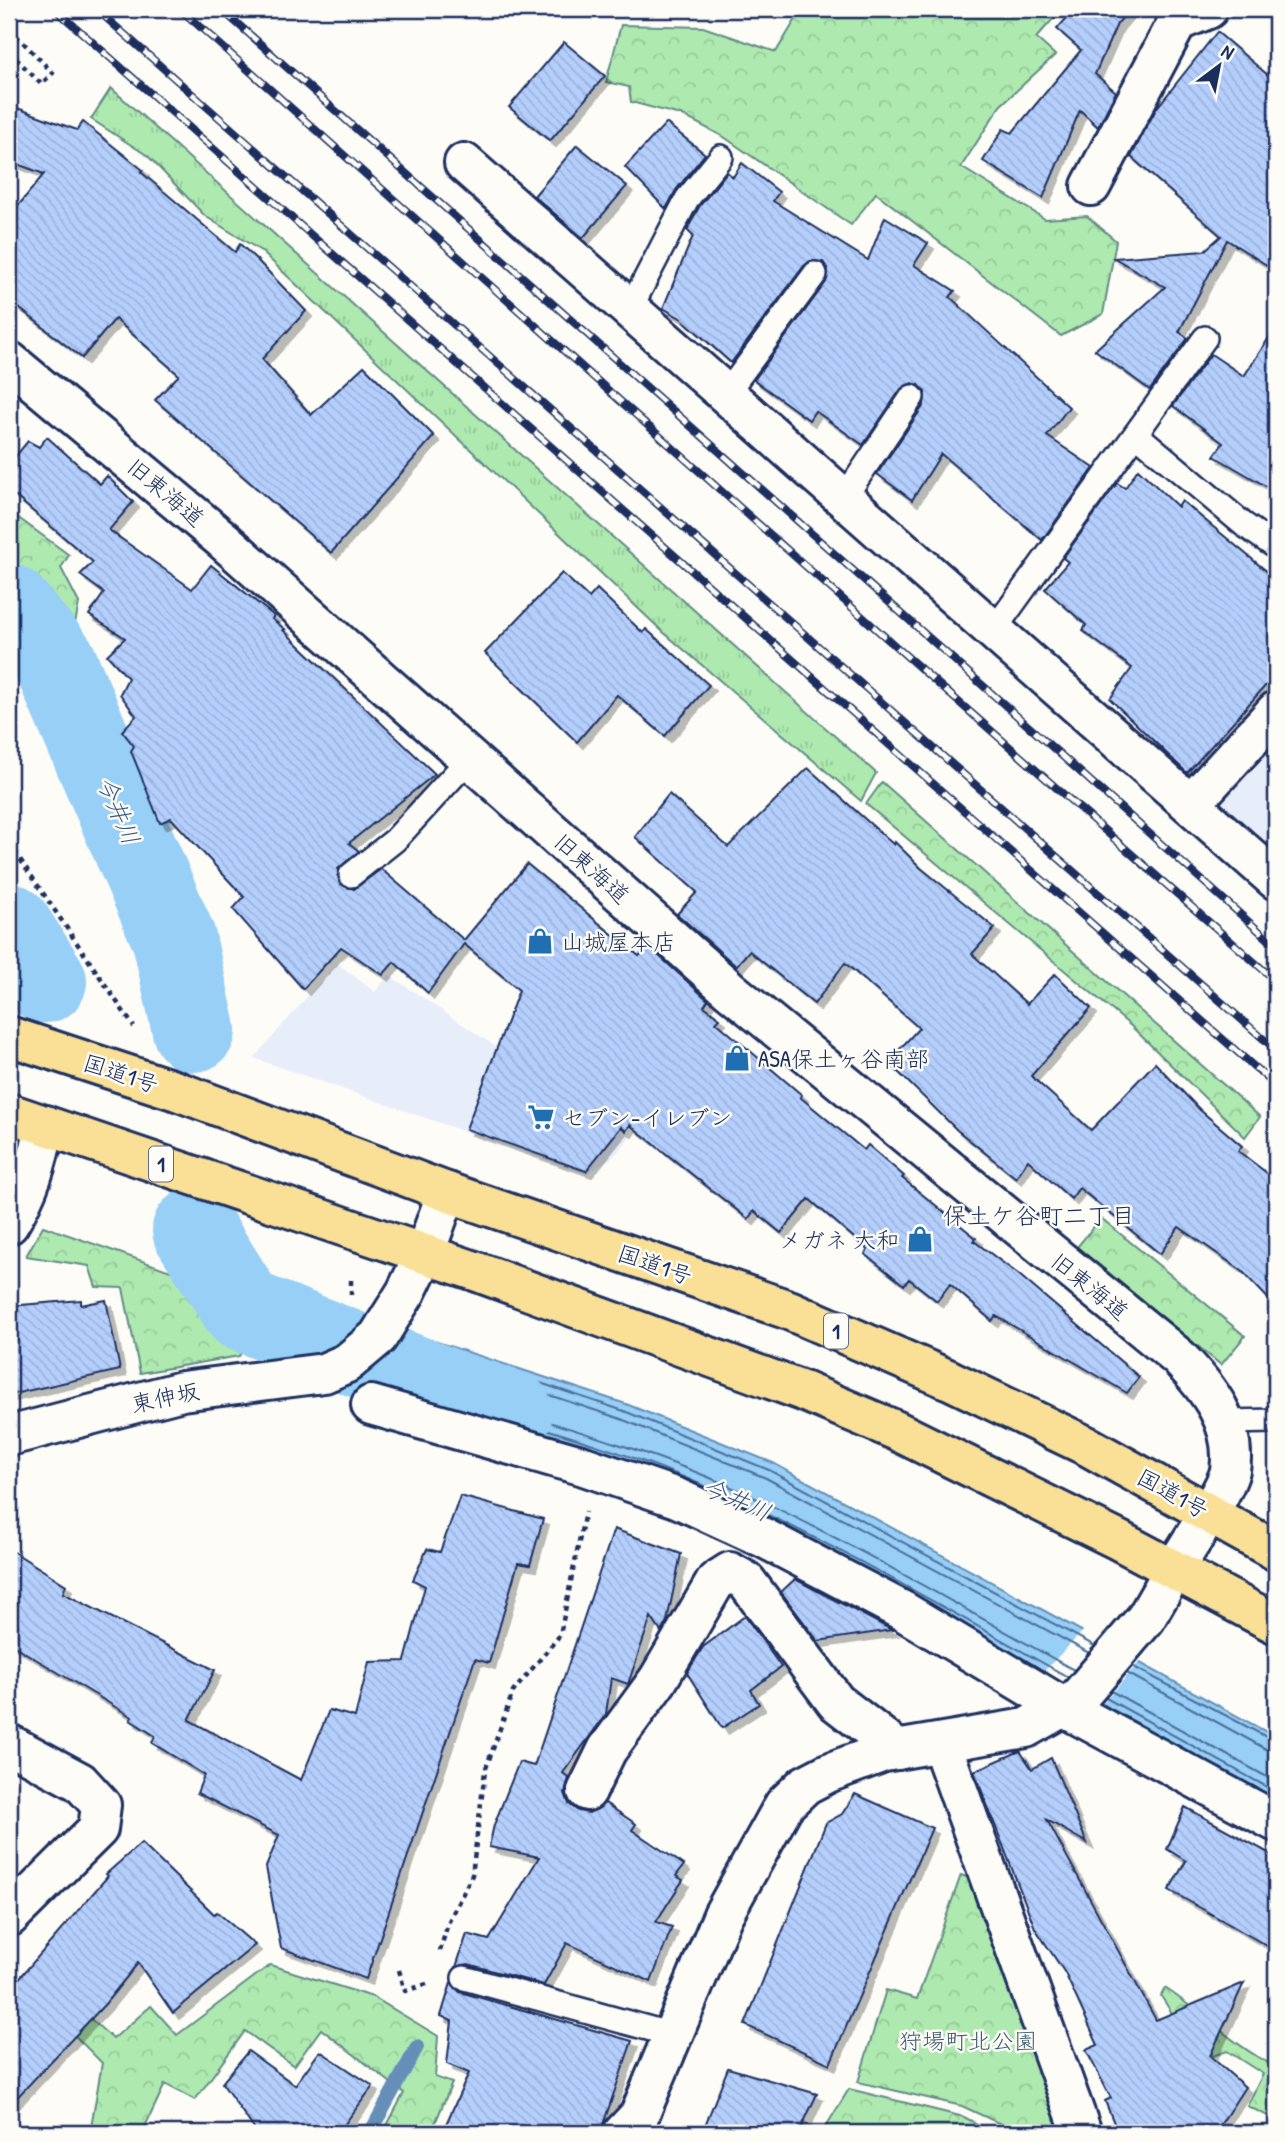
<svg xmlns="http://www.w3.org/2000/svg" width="1285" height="2142" font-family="'Patrick Hand','Klee One',sans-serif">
  <defs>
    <pattern id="grass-tufts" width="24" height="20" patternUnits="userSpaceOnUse" patternTransform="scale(1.75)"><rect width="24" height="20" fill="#aeeaaf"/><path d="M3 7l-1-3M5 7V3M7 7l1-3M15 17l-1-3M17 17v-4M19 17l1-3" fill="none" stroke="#95c999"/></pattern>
    <pattern id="forest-crowns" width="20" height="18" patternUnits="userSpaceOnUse" patternTransform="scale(1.75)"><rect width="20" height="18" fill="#aeeaaf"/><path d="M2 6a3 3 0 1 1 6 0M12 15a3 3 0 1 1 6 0" fill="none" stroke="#95c999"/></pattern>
    <pattern id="building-back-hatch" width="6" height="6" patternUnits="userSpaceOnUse" patternTransform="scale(1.75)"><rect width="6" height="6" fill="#b5cffd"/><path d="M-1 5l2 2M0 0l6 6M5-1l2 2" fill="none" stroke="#9bb2db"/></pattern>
    <filter id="shadow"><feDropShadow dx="6" dy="6" stdDeviation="0" flood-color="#0004"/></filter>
  </defs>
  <rect width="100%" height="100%" fill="#fdfcf7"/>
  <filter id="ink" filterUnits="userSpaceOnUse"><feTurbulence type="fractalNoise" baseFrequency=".0143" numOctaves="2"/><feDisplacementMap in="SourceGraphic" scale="14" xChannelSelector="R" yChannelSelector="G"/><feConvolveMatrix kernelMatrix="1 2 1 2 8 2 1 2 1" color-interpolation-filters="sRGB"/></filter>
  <g filter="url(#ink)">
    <!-- built -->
    <g fill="#e7eef9">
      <path d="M1276,729V854L1222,807L1223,789Z"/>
      <path d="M337,963L375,992L389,975L630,1137L614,1156L586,1174L254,1058Z"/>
    </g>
    <!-- grass -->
    <path fill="url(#grass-tufts)" stroke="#648c86" stroke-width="2" d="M111,88L876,773L861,801L662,631L261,251L205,216L148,156L91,119Z"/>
    <!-- forest -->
    <g fill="url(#forest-crowns)" stroke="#648c86" stroke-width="2">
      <path d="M802,9H1062L1036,38L1055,55L1000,106L961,167L1045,219L1087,216L1116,241L1103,314L1061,336L876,193L851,225L724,137L684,116L631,102L629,87L606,82L621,25L703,27L776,52Z"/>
      <path d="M9,511L69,555L61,568L79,603L69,656L48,680L16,653L9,660Z"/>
      <path d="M882,782L1260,1117L1245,1137L1131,1026L866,804Z"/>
      <path d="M1101,1218L1245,1336L1221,1365L1077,1247Z"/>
      <path d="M43,1226L182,1275L202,1303L251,1339L239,1356L140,1373L123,1288L96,1287L89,1266L26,1256Z"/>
      <path d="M961,1875L972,1879L1072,2133H1020L962,2106L858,2082L886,1990L917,1999Z"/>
      <path d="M270,1965L373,1997L438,2036L435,2077L452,2083L431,2133H383L404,2093L321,2029L294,2066L245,2031L195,2100L165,2084L142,2133H90L102,2063L21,1981L33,1967L113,2039L151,2006L177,2035Z"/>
      <path d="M1165,1988C1203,2013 1235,2047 1276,2067V2120L1247,2106L1263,2074L1227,2051L1213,2056L1193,2027L1182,2029L1161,1996Z"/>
      <path d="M849,2089L964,2117L994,2133H822Z"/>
    </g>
    <!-- water -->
    <path fill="#97cff6" stroke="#658fb9" stroke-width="2" d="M431,1340L626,1404L773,1463L1276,1737V1800L810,1542L624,1462L387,1389Z"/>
    <!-- pier -->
    <path fill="#fdfcf7" d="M1085,1629L1142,1659L1100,1707L1041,1674Z"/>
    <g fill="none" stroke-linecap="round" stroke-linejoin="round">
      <!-- shore -->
      <g stroke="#4d6f9b" stroke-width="2">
        <path d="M441,1370L466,1379L468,1383L464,1385L439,1378L437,1373Z"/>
        <path d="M1132,1666L1276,1742"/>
        <path d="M1074,1670C954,1604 835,1531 708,1477C615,1439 516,1413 420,1383L418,1378L438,1358L621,1419L766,1478L1089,1653"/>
        <path d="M1127,1673L1266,1749L1276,1751"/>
        <path d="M1068,1677C949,1611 832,1541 707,1487C610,1444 505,1418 405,1387L402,1382L435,1348L624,1411L769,1470L1095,1646"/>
        <path d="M1111,1691L1276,1782"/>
        <path d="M1106,1698L1276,1792"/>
      </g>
      <!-- stream -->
      <path stroke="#658fb9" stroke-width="14" d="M370,2133L417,2047"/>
      <!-- river -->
      <g stroke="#97cff6" stroke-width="84">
        <path d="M9,606L55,662L174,939L194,1030"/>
        <path d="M9,925L45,981"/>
        <path d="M194,1230L244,1310L464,1397L511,1412"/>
      </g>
    </g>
    <!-- building -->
    <g fill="url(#building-back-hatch)" stroke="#1b2f5e" stroke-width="2" filter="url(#shadow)">
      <path d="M1075,9H1130L1117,24L1095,74L1116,92L1098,127L1080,110L1043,198L983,161L1003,129L1012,133L1081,50L1057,29Z"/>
      <path d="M1217,32L1276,82V271L1227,240L1179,332L1188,338L1150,390L1095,350L1165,287L1114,258L1204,251L1221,236L1131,157L1156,109Z"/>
      <path d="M564,42L605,76L550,141L509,107Z"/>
      <path d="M9,105L77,130L83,122L143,170L141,172L235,252L240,244L258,261L306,311L262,359L311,415L364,366L434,436L331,553L155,400L179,375L115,319L82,358L9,300V217L44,174L9,161Z"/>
      <path d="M666,123L705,154L676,190L666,209L625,167Z"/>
      <path d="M577,145L627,186L583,238L534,196Z"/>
      <path d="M742,163L779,192L773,201L868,260L885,217L928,243L914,265L955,291L950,297L1069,407L1047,436L1094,468L1042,540L941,454L912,500L877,474L924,405L925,392L919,385L912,383L901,389L863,445L815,411L809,420L754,380L826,282L828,269L823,262L810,261L804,266L731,363L682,319L663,308L693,236L687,230L699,207L727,172L733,177Z"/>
      <path d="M1276,327V492L1214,456L1223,443L1173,406L1211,354L1244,376Z"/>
      <path d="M47,437L100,484L107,476L133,502L109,530L192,589L211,565L274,616L272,619L285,629L283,630L435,774L349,843L359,851L338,869L341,884L354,889L381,869L464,940L527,864L639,956L648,946L708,1000L704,1006L720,1018L716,1022L802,1095L800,1097L864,1150L868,1145L904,1176L902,1178L976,1238L974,1241L1018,1274L1139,1377L1127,1393L996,1316L992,1321L950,1284L937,1301L909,1279L904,1285L865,1254L868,1250L809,1199L781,1233L754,1211L748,1219L630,1125L626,1131L621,1127L586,1171L466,1129L519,990L464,944L428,993L394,962L383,975L341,947L303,989L233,909L244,897L171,818L160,823L131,751L134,746L122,731L136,716L120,694L128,678L107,655L125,638L89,615L104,593L80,575L93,562L9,491V464L28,441L39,447Z"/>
      <path d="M1138,469L1178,507L1182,501L1276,579V674L1187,773L1110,699L1132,668L1083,631L1086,625L1045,589L1068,562L1063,558L1117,483L1125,488Z"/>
      <path d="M562,573L589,598L597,589L643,633L646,629L709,685L665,736L617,695L577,742L485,653Z"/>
      <path d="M808,768L894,845L895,842L921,868L995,928L972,954L1027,1004L1055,974L1091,1008L1031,1076L1091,1130L1155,1063L1200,1110L1242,1146L1238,1151L1276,1180V1307L1242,1271L1179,1227L1160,1254L1079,1188L1071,1199L1028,1160L1016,1178L957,1130L888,1062L919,1028L845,963L814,1004L749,951L736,966L677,914L697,892L635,837L669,794L728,847Z"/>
      <path d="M81,1300V1305L106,1300L120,1370L9,1395V1306Z"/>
      <path d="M460,1496L543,1519L530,1565L518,1563L489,1663L475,1659L366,1979L281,1948L266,1867L279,1835L197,1793L204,1775L152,1743L155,1736L130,1720L132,1717L9,1643V1549L66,1585L63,1593L215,1670L189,1720L301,1780L329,1710L355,1717L369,1662L405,1661L425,1586L413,1580L427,1549L440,1552Z"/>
      <path d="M614,1529L681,1554L667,1621L661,1632L651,1617L628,1684L611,1678L606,1714L563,1773L569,1778L565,1793L569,1804L578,1811L589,1813L605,1803L636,1824L632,1830L684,1865L676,1876L683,1880L656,1922L672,1927L651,1982L567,1943L544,1985L468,1964L456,1967L467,1934L489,1940L539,1857L489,1847L494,1825L519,1762L534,1766Z"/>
      <path d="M795,1579L892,1630L818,1641L781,1592Z"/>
      <path d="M745,1616L781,1667L751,1690L759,1704L722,1728L687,1673L703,1647Z"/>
      <path d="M1020,1751L1032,1769L1051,1758L1087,1843L1047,1820L1156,2020L1244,1983L1210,2056L1245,2087L1215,2133H1118L1105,2101L1111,2098L1086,2050L1098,2045L1065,1973L1035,1928L974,1771Z"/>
      <path d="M855,1794L932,1828L830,2064L745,2025L826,1823L842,1814Z"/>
      <path d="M1185,1807L1276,1857V1951L1169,1890L1186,1861L1167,1849Z"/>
      <path d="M141,1843L214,1914L217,1912L255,1945L173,2013L138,1963L105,2004L9,2106V1990L108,1876L106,1874Z"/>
      <path d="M451,1983L460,1992L632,2041L600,2133H442L469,2073L447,2064L452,2021L441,2016Z"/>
      <path d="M248,2051L295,2085L320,2051L373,2086L338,2133H257L222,2083Z"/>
      <path d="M728,2068L817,2094L799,2133H702Z"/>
    </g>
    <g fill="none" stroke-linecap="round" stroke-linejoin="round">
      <!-- lane casing -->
      <g stroke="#1b2f5e" stroke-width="28">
        <g id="lane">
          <path d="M630,309L687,199L721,157"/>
          <path d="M726,394L815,274"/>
          <path d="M1136,434L1243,524L1276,547"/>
          <path d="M844,498L912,397"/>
          <path d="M994,630L1205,338"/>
          <path d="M351,875L395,840L469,759"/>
          <path d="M1226,1422L1276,1421"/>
          <path d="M464,1978L673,2035"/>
        </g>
      </g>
      <!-- street casing -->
      <g stroke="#1b2f5e" stroke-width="44">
        <g id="street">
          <path d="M464,163L1276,880"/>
          <path d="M1091,186L1178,21L1208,9"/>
          <path d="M1191,804L1276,711"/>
          <path d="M9,1224C29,1192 38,1162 45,1125"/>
          <path d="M371,1405L584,1466L677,1498L764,1538L903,1611L1063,1707L1276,1822"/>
          <path d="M9,1436L182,1391L324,1373L347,1363L378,1337L406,1292L424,1255L447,1192"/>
          <path d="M941,1743L1082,2133"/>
          <path d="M9,1744L80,1782L101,1805L98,1829L9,1917"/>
          <path d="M587,1791L607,1750L658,1680L716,1581L730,1572L746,1581L836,1702L898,1750"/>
          <path d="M623,2133L639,2116L723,1915L784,1805L805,1785L828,1773L884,1752L1026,1728L1077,1699L1146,1618L1175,1568"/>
        </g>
      </g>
      <!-- secondary casing -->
      <g stroke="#1b2f5e" stroke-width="44">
        <path id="secondary" d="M9,361L222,539L731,991L1178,1357C1208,1388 1237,1424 1230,1470C1227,1488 1186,1549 1175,1568"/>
      </g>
      <!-- highway casing -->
      <g stroke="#1b2f5e" stroke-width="44">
        <g id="highway">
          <path d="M9,1036L177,1091L447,1192L789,1310L950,1380L1089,1447L1276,1551"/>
          <path d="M9,1113L475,1271L803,1391L895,1430L1118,1540L1276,1624"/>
        </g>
      </g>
      <!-- path -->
      <g stroke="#1b2f5e" stroke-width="4.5" stroke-dasharray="5 5" stroke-linecap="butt">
        <path d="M9,28L53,73L41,84L9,51"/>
        <path d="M9,843L134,1027"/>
        <path d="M351,1295V1276"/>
        <path d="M440,1951L448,1923L472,1875L485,1771L513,1692L560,1635L585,1512"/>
        <path d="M399,1970L405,1991L430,1983"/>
      </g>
      <!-- lane -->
      <use href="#lane" stroke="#fdfcf7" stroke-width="23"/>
      <!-- street -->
      <use href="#street" stroke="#fdfcf7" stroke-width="38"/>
      <!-- secondary -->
      <use href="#secondary" stroke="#fdfcf7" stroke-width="38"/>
      <!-- highway -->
      <use href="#highway" stroke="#fadf96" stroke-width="38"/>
      <!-- rail casing -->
      <g stroke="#1b2f5e" stroke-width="8">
        <g id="rail">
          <path d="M55,9L1276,1086"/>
          <path d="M96,9L1276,1050"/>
          <path d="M180,9L920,668L1276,981"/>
          <path d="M221,9L1276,946"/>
        </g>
      </g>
      <!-- rail -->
      <use href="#rail" stroke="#fdfcf7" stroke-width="5" stroke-dasharray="16" stroke-linecap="butt"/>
    </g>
  </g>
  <!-- icons -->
  <defs>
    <g id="shop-bare" transform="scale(2.1)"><path d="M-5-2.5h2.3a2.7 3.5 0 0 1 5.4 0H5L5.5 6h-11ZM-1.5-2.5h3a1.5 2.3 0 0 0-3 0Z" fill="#1f6fb2" stroke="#fdfcf7" stroke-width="2.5" paint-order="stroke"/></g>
    <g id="supermarket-bare" transform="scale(2.1)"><path d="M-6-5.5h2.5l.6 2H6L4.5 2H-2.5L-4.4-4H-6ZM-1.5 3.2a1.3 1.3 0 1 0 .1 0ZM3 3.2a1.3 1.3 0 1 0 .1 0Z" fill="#1f6fb2" stroke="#fdfcf7" stroke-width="2.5" paint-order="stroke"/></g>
  </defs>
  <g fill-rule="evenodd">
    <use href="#shop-bare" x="540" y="941"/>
    <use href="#shop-bare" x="737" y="1058"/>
    <use href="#supermarket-bare" x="541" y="1117"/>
    <use href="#shop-bare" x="920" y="1239"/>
  </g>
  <g text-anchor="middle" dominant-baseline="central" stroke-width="5" stroke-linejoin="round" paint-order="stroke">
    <!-- shield labels -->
    <g fill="#fdfcf7" stroke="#5f6c8c" stroke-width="2">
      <rect x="149" y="1146.5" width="24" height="35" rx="5"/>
      <rect x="824" y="1313.5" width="24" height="35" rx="5"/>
    </g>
    <g font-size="21" font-weight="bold" fill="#1b2f5e">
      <text x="161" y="1164">1</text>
      <text x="836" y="1331">1</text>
    </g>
    <!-- street labels -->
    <g font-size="23" fill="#1b2f5e" stroke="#fdfcf7">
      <text transform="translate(166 492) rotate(40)">旧東海道</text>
      <text transform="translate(592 868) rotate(42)">旧東海道</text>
      <text transform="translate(121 1073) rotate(18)">国道1号</text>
      <text transform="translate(655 1264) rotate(19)">国道1号</text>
      <text transform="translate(1090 1286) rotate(39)">旧東海道</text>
      <text transform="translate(165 1397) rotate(-12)">東伸坂</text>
      <text transform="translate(1173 1493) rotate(29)">国道1号</text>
    </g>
    <!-- poi labels -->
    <g font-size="23" fill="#1b2f5e" stroke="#fdfcf7" text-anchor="start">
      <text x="561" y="941">山城屋本店</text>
      <text x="758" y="1058">ASA保土ヶ谷南部</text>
      <text x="562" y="1117">セブン-イレブン</text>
      <text x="899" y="1239" text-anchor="end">メガネ 大和</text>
    </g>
    <!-- park labels -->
    <g font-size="23" fill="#405e72" stroke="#fdfcf7">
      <text x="968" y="2040">狩場町北公園</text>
    </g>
    <!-- water labels -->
    <g font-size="24" font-style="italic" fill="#3a5784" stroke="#fdfcf7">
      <text transform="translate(119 810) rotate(67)">今井川</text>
      <text transform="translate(737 1499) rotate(24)">今井川</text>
    </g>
    <!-- neighbourhood labels -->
    <g font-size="24" fill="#1b2f5e" stroke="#fdfcf7">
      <text x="1039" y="1215">保土ケ谷町二丁目</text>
    </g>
  </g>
  <!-- margin -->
  <rect width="1285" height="2142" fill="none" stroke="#fdfcf7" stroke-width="35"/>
  <rect x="18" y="18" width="1250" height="2107" fill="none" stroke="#1b2f5e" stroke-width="2.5" filter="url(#ink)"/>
  <!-- north arrow -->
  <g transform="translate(1219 66) rotate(32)" stroke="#fdfcf7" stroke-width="5" paint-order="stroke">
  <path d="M0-5L12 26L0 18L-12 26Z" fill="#1b2f5e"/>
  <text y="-10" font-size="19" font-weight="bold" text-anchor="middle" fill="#1b2f5e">N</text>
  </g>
</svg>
